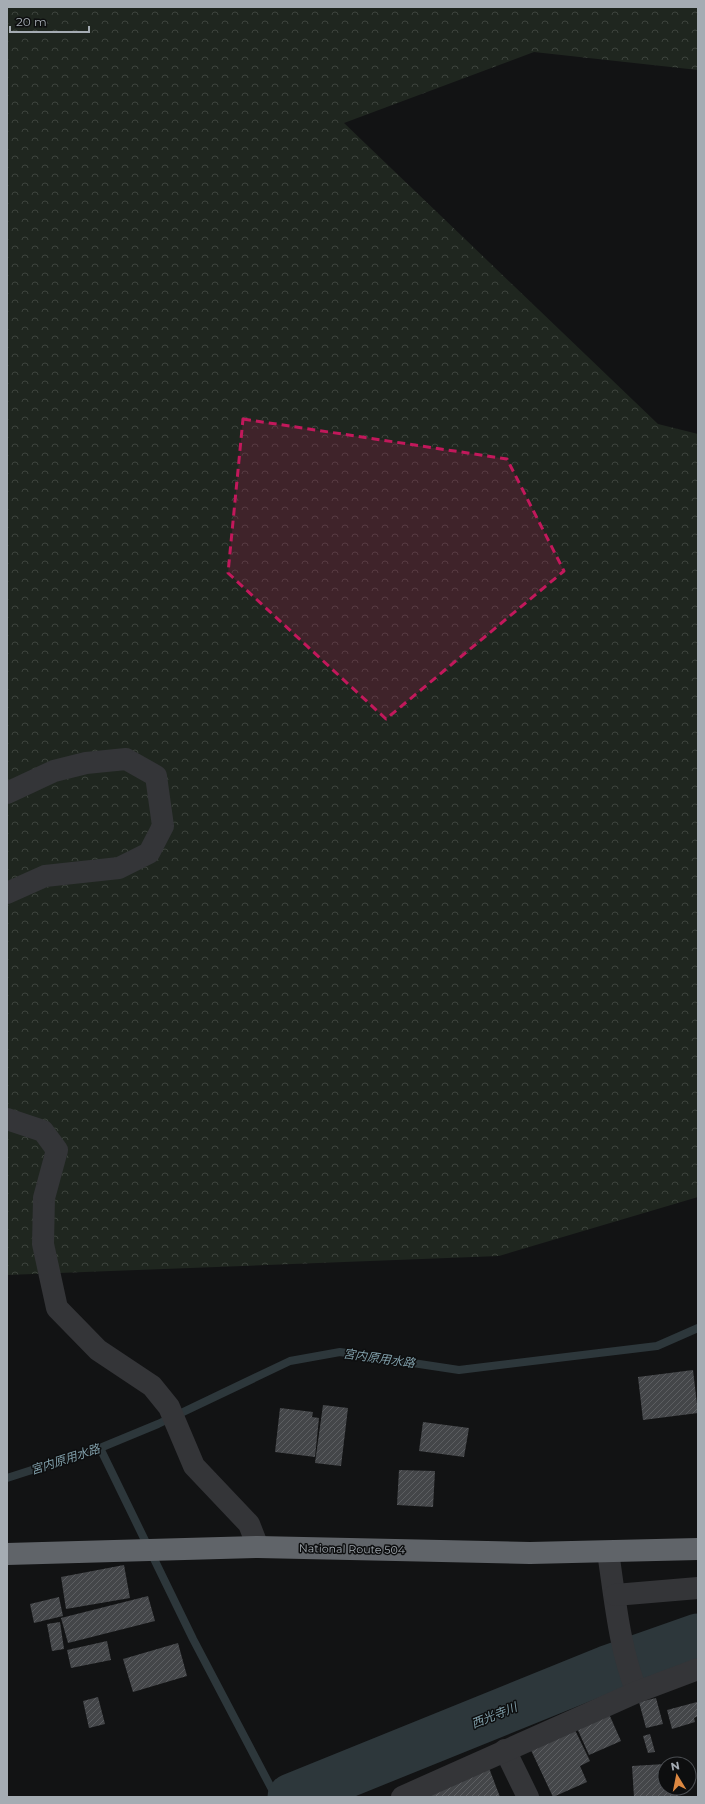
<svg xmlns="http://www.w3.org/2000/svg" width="705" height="1804" font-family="Montserrat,'Noto Sans JP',sans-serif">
  <defs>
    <pattern id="forest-crowns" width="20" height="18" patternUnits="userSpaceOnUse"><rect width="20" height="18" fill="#1f261f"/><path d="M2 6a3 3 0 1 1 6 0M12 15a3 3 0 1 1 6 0" fill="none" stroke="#3d433d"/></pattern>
    <pattern id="building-hatch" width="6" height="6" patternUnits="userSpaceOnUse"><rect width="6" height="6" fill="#444649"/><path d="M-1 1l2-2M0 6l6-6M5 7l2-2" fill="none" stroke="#5c5e61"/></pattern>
  </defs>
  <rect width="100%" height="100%" fill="#121314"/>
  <!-- forest -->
  <path fill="url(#forest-crowns)" d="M7,7H698V70L534,52L344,123L658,424L698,434V1197L499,1256L7,1275Z"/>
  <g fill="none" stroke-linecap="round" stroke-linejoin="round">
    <!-- stream -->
    <g stroke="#2d373b" stroke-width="8">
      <path d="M100,1448L193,1639L276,1797"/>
      <path d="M7,1478L100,1448L158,1424L290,1361L340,1352L459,1370L657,1346L698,1328"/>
    </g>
    <!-- river -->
    <path stroke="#2d373b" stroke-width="47" d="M291,1797L607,1669L698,1637"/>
  </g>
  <!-- building -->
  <g fill="url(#building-hatch)">
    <path d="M693,1370L698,1413L643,1420L638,1377Z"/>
    <path d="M323,1405L348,1408L341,1466L315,1463Z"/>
    <path d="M280,1408L313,1412L312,1417L319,1418L315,1457L275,1452Z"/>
    <path d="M423,1422L469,1428L464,1457L419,1451Z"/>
    <path d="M399,1470L435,1471L433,1507L397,1505Z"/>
    <path d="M124,1565L130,1598L66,1609L61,1577Z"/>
    <path d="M148,1596L155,1621L68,1643L61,1618Z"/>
    <path d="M59,1597L63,1616L34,1623L30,1604Z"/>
    <path d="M60,1622L64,1649L52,1651L47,1624Z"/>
    <path d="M107,1641L111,1660L71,1668L67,1650Z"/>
    <path d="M178,1643L187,1676L133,1692L123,1659Z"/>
    <path d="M98,1697L105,1724L89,1728L83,1701Z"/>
    <path d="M656,1698L663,1724L646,1728L639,1702Z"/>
    <path d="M697,1702L698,1716L694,1718L695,1722L672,1729L667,1710Z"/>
    <path d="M609,1714L621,1741L589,1755L577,1728Z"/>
    <path d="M574,1728L590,1761L580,1766L587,1782L553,1797L530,1748Z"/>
    <path d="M650,1734L655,1752L648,1753L643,1736Z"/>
    <path d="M665,1764V1788H678V1797H634L632,1766Z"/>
    <path d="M489,1768L500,1797H423Z"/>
  </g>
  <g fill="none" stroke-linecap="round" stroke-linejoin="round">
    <!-- minor -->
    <g stroke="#343538" stroke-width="22">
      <path d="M7,793L54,771L86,763L126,759L156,776L163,826L149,853L119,868L45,876L7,893"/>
      <path d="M7,1119L43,1131L57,1150L44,1198L43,1244L57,1308L98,1350L152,1386L169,1407L194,1466L249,1524L258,1547"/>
      <path d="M608,1552C615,1598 619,1648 637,1692"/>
      <path d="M615,1595L698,1588"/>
      <path d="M505,1750L528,1797"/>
      <path d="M402,1797L637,1692L698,1669"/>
    </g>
    <!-- highway -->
    <path stroke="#606469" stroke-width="22" d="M7,1554L258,1547L530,1553L698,1549"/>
  </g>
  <!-- marked area -->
  <path fill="#c2185b" fill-opacity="0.2" stroke="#c2185b" stroke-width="3" stroke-dasharray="8 5" stroke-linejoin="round" d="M243,419L507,459L564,571L386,719L228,573Z"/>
  <g text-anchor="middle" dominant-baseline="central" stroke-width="3" stroke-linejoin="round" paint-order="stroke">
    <!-- street labels -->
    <g font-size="11" fill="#a5acb3" stroke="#0d0e0f">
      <text transform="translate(352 1549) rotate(1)">National Route 504</text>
    </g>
    <!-- water labels -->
    <g font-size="12" font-style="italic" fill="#809faa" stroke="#0d0e0f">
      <text transform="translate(379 1358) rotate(8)">宮内原用水路</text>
      <text transform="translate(65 1459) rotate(-18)">宮内原用水路</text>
      <text transform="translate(494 1715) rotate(-22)">西光寺川</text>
    </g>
  </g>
  <!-- border -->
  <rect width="705" height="1804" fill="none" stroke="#a5acb3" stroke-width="16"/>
  <!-- north arrow -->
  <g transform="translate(677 1776) rotate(350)"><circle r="19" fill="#0d0e0f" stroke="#4a4d51"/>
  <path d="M0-3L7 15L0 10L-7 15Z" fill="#dd8841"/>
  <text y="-6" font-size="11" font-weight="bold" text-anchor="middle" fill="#a5acb3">N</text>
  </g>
  <!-- scale -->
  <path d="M10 26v6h79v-6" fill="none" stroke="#a5acb3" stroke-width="2"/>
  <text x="16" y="26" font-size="12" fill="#a5acb3" stroke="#0d0e0f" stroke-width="3" paint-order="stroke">20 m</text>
</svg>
